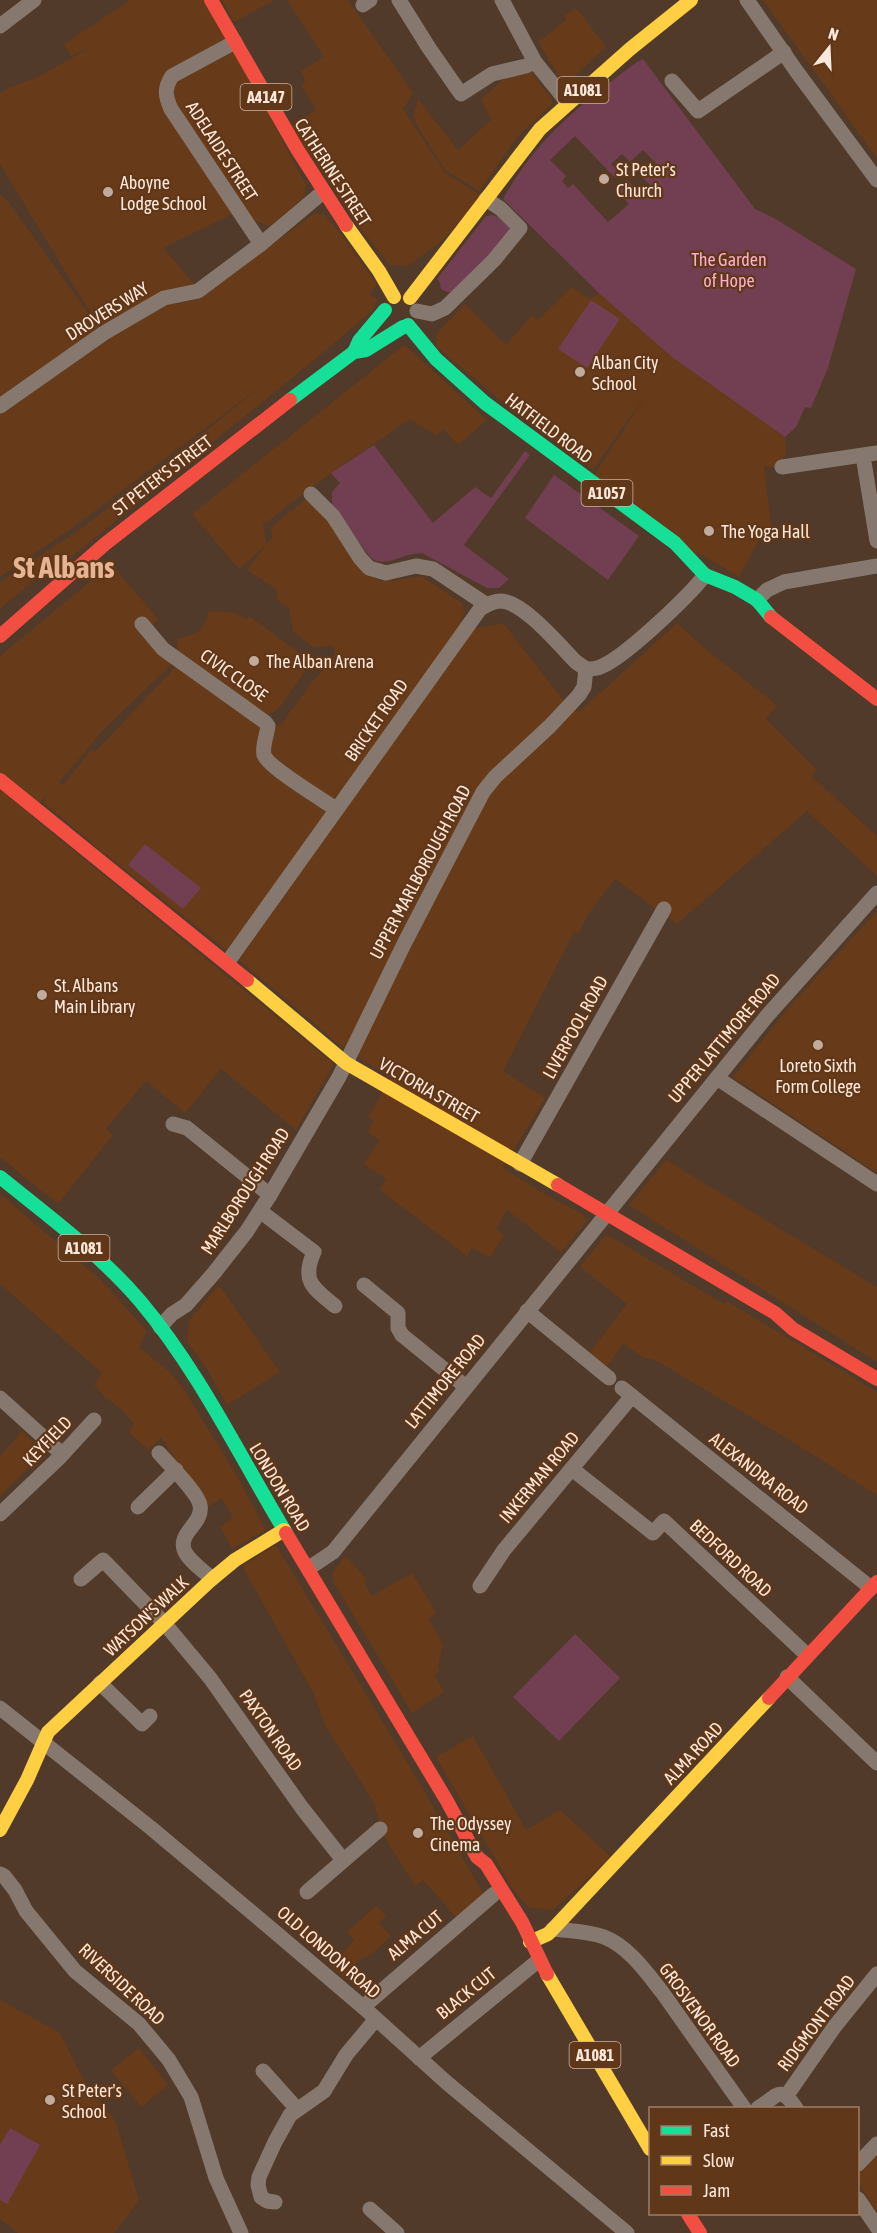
<svg xmlns="http://www.w3.org/2000/svg" width="877" height="2233" font-family="'Asap Condensed',sans-serif">
  <rect width="100%" height="100%" fill="#513a29"/>
  <!-- built -->
  <g fill="#673a19">
    <path d="M130,0H208L306,185L305,192L303,198L270,226L255,221L245,208L165,247L164,248L195,286L105,331L85,304L0,164V93L8,88L38,77L91,47L71,56L64,44Z"/>
    <path d="M222,0H275L234,22Z"/>
    <path d="M287,0H348L413,93L403,109L445,173L482,196L445,238L408,266L390,265L366,235L290,126L316,110L301,85L306,81L301,71L324,57Z"/>
    <path d="M763,0H877V158Z"/>
    <path d="M576,8L606,47L568,82L561,80L538,42L567,20L564,16Z"/>
    <path d="M514,70H530L552,99V104L518,136L479,191L445,170L418,127L413,115L418,99L458,150L491,120L481,99Z"/>
    <path d="M0,194L7,200L101,331L166,299L200,297L315,213L324,215L332,223L377,284L370,295L378,300L372,311L320,355L69,559L32,582L0,609V582L78,531L151,475L264,384L72,528L0,577Z"/>
    <path d="M572,287L589,299L600,294L672,357L785,437L786,454L776,468L764,466L772,535L761,536L739,577L709,559L693,552L591,480L649,390L593,470L514,412L437,347L436,334L465,304L506,345L532,315L538,320Z"/>
    <path d="M403,346L407,347L487,420L458,445L443,429L436,436L410,419L331,473L263,525L267,544L272,538L271,527L311,495L368,574L379,580L388,581L421,576L462,603L465,612L461,618L478,628L503,623L564,701L579,712L677,623L702,646L773,702L776,707L766,719L817,770L811,776L877,836V876L807,811L677,924L615,879L587,916L579,933L574,932L503,1071L545,1098L503,1168L551,1198L582,1214L585,1217L586,1222L561,1252L507,1210L496,1229L504,1236L490,1257L472,1248L467,1256L380,1190L386,1179L364,1164L380,1140L367,1132L373,1121L368,1118L391,1077L364,1061L335,1041L249,968L94,845L43,802L49,792L30,815L334,1064L296,1130L221,1069L185,1113L146,1081L106,1129L113,1135L58,1204L0,1157V656L111,564L158,619L152,625L167,645L178,653L177,639L197,633L207,620L209,611L236,613L246,619L249,616L308,659L302,668L305,671L281,706L273,713L261,715L175,661L106,727L59,782L63,785L91,750L95,752L178,664L274,728L282,723L312,682L334,658L335,649L330,645L315,648L293,632L289,608L278,601L276,589L247,570L266,545L239,569L192,514Z"/>
    <path d="M877,911V1173L733,1077L784,1013Z"/>
    <path d="M666,1160L877,1287V1362L629,1205Z"/>
    <path d="M0,1194L100,1279L147,1331L139,1347L170,1372L181,1385L233,1469L266,1530L232,1549L220,1527L233,1518L222,1498L207,1507L161,1437L149,1450L128,1432L134,1424L121,1409L106,1398L94,1385L102,1373L0,1284Z"/>
    <path d="M606,1234L724,1304L727,1301L877,1392V1495L788,1439L655,1360L644,1358L623,1344L606,1368L589,1353L627,1304L580,1267Z"/>
    <path d="M219,1285L280,1372L227,1405L207,1369L187,1342L189,1320Z"/>
    <path d="M22,1431L44,1452L0,1496V1456Z"/>
    <path d="M276,1545L413,1772L484,1895L457,1918L423,1880L415,1886L384,1836L373,1801L325,1725L314,1694L242,1566Z"/>
    <path d="M345,1556L363,1575L366,1581L364,1582L372,1596L412,1573L436,1612L429,1619L443,1645L438,1665L440,1672L434,1675L444,1692L412,1713L333,1581V1572Z"/>
    <path d="M473,1736L526,1830L560,1810L611,1857L553,1910L528,1907L512,1888L436,1757Z"/>
    <path d="M377,1906L386,1916L379,1923L391,1936L369,1956L362,1958L342,1976L332,1967L354,1940L347,1931Z"/>
    <path d="M0,2000L60,2033L83,2079L116,2122L139,2201L114,2233H18L0,2219Z"/>
    <path d="M139,2048L168,2085L141,2107L111,2070Z"/>
    <path d="M877,2152V2215L858,2181V2162Z"/>
  </g>
  <!-- green -->
  <g fill="#723f52" fill-rule="evenodd">
    <path d="M643,59L755,209L774,218L856,269L828,368L811,408L805,407L796,427L785,437L672,357L600,294L503,199C537,138 580,105 634,64ZM575,136L615,178L620,174L611,164L622,154L630,162L643,150L656,163L642,177L650,185L641,194L627,180L616,190L629,204L608,222L573,184L568,188L562,181L566,176L550,160Z"/>
    <path d="M492,215L498,217L509,227V235L452,293C433,288 446,289 437,279L486,216Z"/>
    <path d="M591,300L620,319L587,368L558,349Z"/>
    <path d="M374,445L433,523L475,487L491,498L525,451L530,455L464,545L509,579L499,588H487L422,553C401,553 386,569 371,558L332,506V492L340,483L331,473Z"/>
    <path d="M554,475L639,536L608,580L525,518Z"/>
    <path d="M145,844L201,888L183,909L128,865Z"/>
    <path d="M575,1634L620,1678L559,1741L513,1697Z"/>
    <path d="M10,2128L40,2145L7,2204L0,2200V2145Z"/>
  </g>
  <g fill="none" stroke-linecap="round" stroke-linejoin="round">
    <!-- street -->
    <g stroke="#86786e" stroke-width="15">
      <path d="M399,0L429,48L461,94L492,74L526,66L535,62"/>
      <path d="M502,0L535,62L568,103"/>
      <path d="M747,0L797,72L877,180"/>
      <path d="M363,5L370,0"/>
      <path d="M0,26L34,0"/>
      <path d="M235,42L172,76C164,89 165,95 171,109L261,244"/>
      <path d="M672,81L698,111L784,52"/>
      <path d="M417,311L432,314L445,308L494,260L520,228L501,209L486,199"/>
      <path d="M0,406L104,333L145,309L164,298L198,291L261,244L323,192"/>
      <path d="M863,456L877,541"/>
      <path d="M782,467L877,453"/>
      <path d="M311,494L333,516L360,558L369,568L386,573L416,566L433,569L487,605"/>
      <path d="M757,600L767,590L784,582L877,566"/>
      <path d="M142,624L163,649L265,722L268,726C267,735 262,746 264,755C268,767 323,800 336,809"/>
      <path d="M586,669C591,669 596,669 600,667C623,659 689,596 705,575"/>
      <path d="M227,963L480,609C486,605 493,601 501,601C524,602 560,646 576,662L586,669"/>
      <path d="M717,1078L877,1184"/>
      <path d="M173,1124L187,1128L270,1195"/>
      <path d="M520,1164L664,909"/>
      <path d="M260,1211L314,1252C301,1281 313,1288 335,1306"/>
      <path d="M364,1285L398,1313V1328L402,1335L466,1387"/>
      <path d="M527,1311L609,1378"/>
      <path d="M160,1327L172,1314L186,1305L214,1273L247,1231L270,1195L339,1077L405,942L483,792L495,777L550,726L579,695L584,687L586,669"/>
      <path d="M622,1388L871,1588"/>
      <path d="M0,1398L62,1454"/>
      <path d="M159,1453C168,1463 198,1493 200,1505C204,1524 176,1533 185,1552C190,1562 204,1571 212,1579"/>
      <path d="M572,1469L653,1533L664,1521L807,1655"/>
      <path d="M138,1507L176,1470"/>
      <path d="M0,1514L60,1457L94,1420"/>
      <path d="M309,1568L333,1552L767,1016L877,893"/>
      <path d="M81,1579L103,1560L165,1624L210,1678L302,1808L343,1860"/>
      <path d="M480,1586L504,1550L632,1396"/>
      <path d="M787,1677L877,1763"/>
      <path d="M100,1683L142,1724L150,1716"/>
      <path d="M0,1708L151,1828L275,1932L363,2007L446,2082L627,2233"/>
      <path d="M0,1874L4,1876L15,1890L26,1911L75,1971L139,2024L169,2060L191,2097L216,2178L241,2233"/>
      <path d="M307,1892L380,1829"/>
      <path d="M553,1929C570,1931 588,1931 604,1937C628,1946 647,1973 662,1992L744,2108"/>
      <path d="M363,2007L494,1894"/>
      <path d="M419,2058L539,1960"/>
      <path d="M263,2071L297,2109"/>
      <path d="M787,2095L835,2026L877,1974"/>
      <path d="M758,2108C778,2096 779,2084 796,2108"/>
      <path d="M858,2164L877,2144"/>
      <path d="M858,2199L877,2227"/>
      <path d="M275,2202L267,2201L261,2197L258,2185L259,2177L275,2142L290,2115L324,2091L346,2055L376,2019"/>
      <path d="M370,2209L397,2233"/>
    </g>
    <!-- fast -->
    <g stroke="#16e098" stroke-width="14">
      <path d="M408,325L436,359L485,403L675,543L705,575L735,587L757,600L771,617"/>
      <path d="M355,350L359,341L385,310"/>
      <path d="M290,400L354,352L366,350L403,327"/>
      <path d="M0,1177C48,1216 100,1254 140,1301C199,1371 239,1455 286,1533"/>
    </g>
    <!-- slow -->
    <g stroke="#ffcf43" stroke-width="14">
      <path d="M346,225L379,271L394,297"/>
      <path d="M410,298L540,129L630,49L691,0"/>
      <path d="M247,980L346,1063L558,1185"/>
      <path d="M0,1830L27,1780L48,1732L212,1579L235,1560L284,1530"/>
      <path d="M530,1942L548,1934L553,1929L769,1698"/>
      <path d="M547,1974L650,2149"/>
    </g>
    <!-- jam -->
    <g stroke="#f24e42" stroke-width="14">
      <path d="M211,0L297,149L346,225"/>
      <path d="M771,617L877,699"/>
      <path d="M0,636L105,544L290,400"/>
      <path d="M0,780L247,980"/>
      <path d="M558,1185L775,1313L793,1329L877,1379"/>
      <path d="M286,1533L447,1801L477,1857L486,1864L522,1922L547,1974"/>
      <path d="M769,1698L877,1582"/>
      <path d="M688,2214L700,2233"/>
    </g>
  </g>
  <!-- markers -->
  <g fill="#c1ab9d" stroke="#613719" stroke-width="2">
    <circle cx="604" cy="179" r="6"/>
    <circle cx="108" cy="192" r="6"/>
    <circle cx="580" cy="372" r="6"/>
    <circle cx="709" cy="531" r="6"/>
    <circle cx="254" cy="661" r="6"/>
    <circle cx="42" cy="995" r="6"/>
    <circle cx="818" cy="1045" r="6"/>
    <circle cx="418" cy="1833" r="6"/>
    <circle cx="50" cy="2100" r="6"/>
  </g>
  <g text-anchor="middle" dominant-baseline="central" stroke-width="4.5" stroke-linejoin="round" paint-order="stroke">
    <!-- shield labels -->
    <g fill="#613719" stroke="#ceb3a1" stroke-width="1.5">
      <rect x="557.5" y="77" width="51" height="26" rx="4.5"/>
      <rect x="240.5" y="84" width="51" height="26" rx="4.5"/>
      <rect x="581.5" y="480" width="51" height="26" rx="4.5"/>
      <rect x="58.5" y="1235" width="51" height="26" rx="4.5"/>
      <rect x="569.5" y="2042" width="51" height="26" rx="4.5"/>
    </g>
    <g font-size="16" font-weight="bold" fill="#fde8db">
      <text x="583" y="90">A1081</text>
      <text x="266" y="97">A4147</text>
      <text x="607" y="493">A1057</text>
      <text x="84" y="1248">A1081</text>
      <text x="595" y="2055">A1081</text>
    </g>
    <!-- street labels -->
    <g font-size="18" fill="#fde8db" stroke="#613719">
      <text transform="translate(222 151) rotate(57)">ADELAIDE STREET</text>
      <text transform="translate(333 172) rotate(57)">CATHERINE STREET</text>
      <text transform="translate(107 311) rotate(-32)">DROVERS WAY</text>
      <text transform="translate(549 428) rotate(37)">HATFIELD ROAD</text>
      <text transform="translate(162 475) rotate(-37)">ST PETER'S STREET</text>
      <text transform="translate(234 675) rotate(35)">CIVIC CLOSE</text>
      <text transform="translate(376 720) rotate(-55)">BRICKET ROAD</text>
      <text transform="translate(420 872) rotate(-62)">UPPER MARLBOROUGH ROAD</text>
      <text transform="translate(575 1027) rotate(-61)">LIVERPOOL ROAD</text>
      <text transform="translate(724 1038) rotate(-50)">UPPER LATTIMORE ROAD</text>
      <text transform="translate(429 1090) rotate(30)">VICTORIA STREET</text>
      <text transform="translate(245 1191) rotate(-57)">MARLBOROUGH ROAD</text>
      <text transform="translate(445 1381) rotate(-51)">LATTIMORE ROAD</text>
      <text transform="translate(47 1441) rotate(-46)">KEYFIELD</text>
      <text transform="translate(759 1473) rotate(38)">ALEXANDRA ROAD</text>
      <text transform="translate(539 1477) rotate(-50)">INKERMAN ROAD</text>
      <text transform="translate(280 1487) rotate(59)">LONDON ROAD</text>
      <text transform="translate(731 1558) rotate(43)">BEDFORD ROAD</text>
      <text transform="translate(146 1616) rotate(-43)">WATSON'S WALK</text>
      <text transform="translate(271 1730) rotate(55)">PAXTON ROAD</text>
      <text transform="translate(693 1753) rotate(-47)">ALMA ROAD</text>
      <text transform="translate(415 1935) rotate(-40)">ALMA CUT</text>
      <text transform="translate(329 1952) rotate(41)">OLD LONDON ROAD</text>
      <text transform="translate(122 1984) rotate(43)">RIVERSIDE ROAD</text>
      <text transform="translate(466 1993) rotate(-39)">BLACK CUT</text>
      <text transform="translate(700 2015) rotate(54)">GROSVENOR ROAD</text>
      <text transform="translate(816 2023) rotate(-53)">RIDGMONT ROAD</text>
    </g>
    <!-- poi labels -->
    <g font-size="18" fill="#fde8db" stroke="#613719" text-anchor="start">
      <text x="616" y="169">St Peter's<tspan x="616" dy="21">Church</tspan></text>
      <text x="120" y="182">Aboyne<tspan x="120" dy="21">Lodge School</tspan></text>
      <text x="592" y="362">Alban City<tspan x="592" dy="21">School</tspan></text>
      <text x="721" y="531">The Yoga Hall</text>
      <text x="266" y="661">The Alban Arena</text>
      <text x="54" y="985">St. Albans<tspan x="54" dy="21">Main Library</tspan></text>
      <text x="818" y="1065" text-anchor="middle">Loreto Sixth<tspan x="818" dy="21">Form College</tspan></text>
      <text x="430" y="1823">The Odyssey<tspan x="430" dy="21">Cinema</tspan></text>
      <text x="62" y="2090">St Peter's<tspan x="62" dy="21">School</tspan></text>
    </g>
    <!-- park labels -->
    <g font-size="18" fill="#f9aecd" stroke="#613719">
      <text x="729" y="259">The Garden<tspan x="729" dy="21">of Hope</tspan></text>
    </g>
    <!-- town labels -->
    <g font-size="30" font-weight="bold" fill="#e6b393" stroke="#613719">
      <text x="64" y="567">St Albans</text>
    </g>
  </g>
  <!-- legend -->
  <rect x="649" y="2107" width="210" height="108" fill="#613719" stroke="#9f7e67" stroke-width="1.5"/>
  <rect x="661" y="2126" width="30" height="9" fill="#16e098" stroke="#9f7e67" stroke-width="1.5"/>
  <text x="703" y="2137" font-size="18" fill="#fde8db">Fast</text>
  <rect x="661" y="2156" width="30" height="9" fill="#ffcf43" stroke="#9f7e67" stroke-width="1.5"/>
  <text x="703" y="2167" font-size="18" fill="#fde8db">Slow</text>
  <rect x="661" y="2186" width="30" height="9" fill="#f24e42" stroke="#9f7e67" stroke-width="1.5"/>
  <text x="703" y="2197" font-size="18" fill="#fde8db">Jam</text>
  <!-- north arrow -->
  <g transform="translate(829 48) rotate(18)" stroke="#613719" stroke-width="4.5" paint-order="stroke">
  <path d="M0-4.5L10 22L0 15L-10 22Z" fill="#fde8db"/>
  <text y="-9" font-size="16" font-weight="bold" text-anchor="middle" fill="#fde8db">N</text>
  </g>
</svg>
